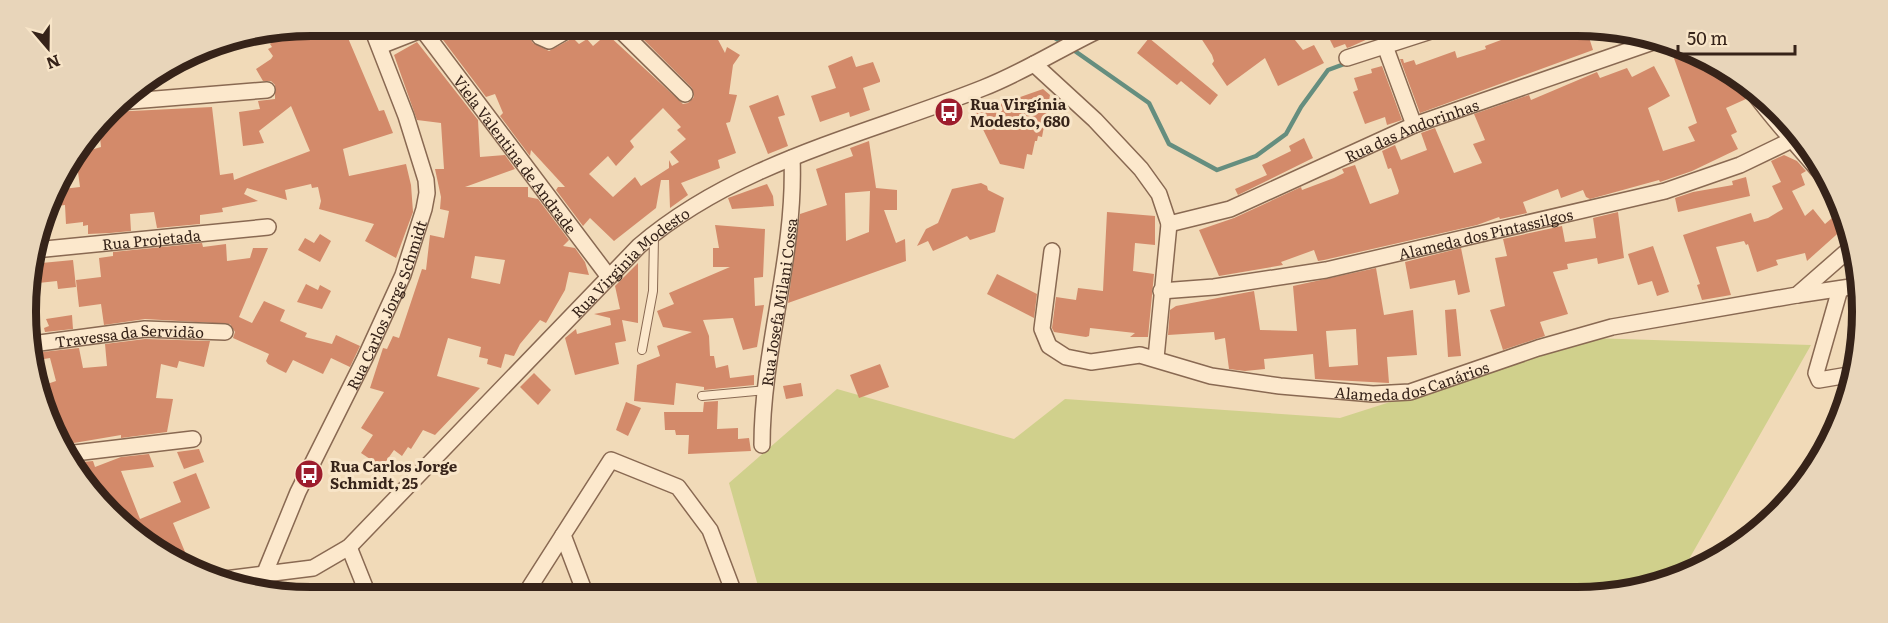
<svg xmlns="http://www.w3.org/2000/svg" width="1888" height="623" font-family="Literata,serif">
  <rect width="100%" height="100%" fill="#f1dab8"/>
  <!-- green -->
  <path fill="#d0d08c" d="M1590,338L1811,345L1680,575L1614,595L760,593L729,483L837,389L1014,439L1065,399L1340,418Z"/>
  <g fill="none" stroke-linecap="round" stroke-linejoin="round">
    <!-- stream -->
    <g stroke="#658e7f" stroke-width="4.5">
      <path d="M1040,29L1065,44"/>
      <path d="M1072,49L1149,103L1169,144L1217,170L1256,156L1286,134L1301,107L1328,70L1347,63"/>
    </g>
  </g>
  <!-- building -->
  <g fill="#d38a6a" fill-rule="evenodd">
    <path d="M312,26H349L353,36L348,38L379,111L384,110L393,133L343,149L349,176L406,164L411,185L413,212L396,258L365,241L374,224L319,209L321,201L318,187L312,188L311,184L285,190L287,200L247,188L244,194L258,201L222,208L223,212L200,215V224L157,228L154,212L130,214L131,231L110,233L88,234V225L83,226V222L66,224L65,205L48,207L54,190L80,187L76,157L80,153L101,147L99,128L110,124L111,112L212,107L220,175L233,173L234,180L310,151L291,106L259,131L264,143L243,146L239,112L260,109L258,101L275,99V85L271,81H263L256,69L271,59L273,56L268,49L272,47L270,44L286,30Z"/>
    <path d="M462,26H522L533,43L549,51L573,38L579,44L587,39L593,46L607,34L683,104L688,103L694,97L692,88L633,29L636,27H705L711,37L715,34L725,53L727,47L740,55L733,65L729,94L737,95L730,122L726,123L736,153L718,160L720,168L681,183L688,195L670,208L669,180H661L656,208L614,241L590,218L583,226L556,190L558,187H565L531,150L530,156L500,116L503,113L495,94L486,97L443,40ZM663,108L681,127L677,130L686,139L670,152L679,162L672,166L669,160V168L641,186L635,177L613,197L589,174L608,156L616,166L634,147L630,141Z"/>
    <path d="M1195,29L1287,30L1303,50L1314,45L1324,63L1278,86L1265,58L1227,86L1212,64L1214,61L1212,55Z"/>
    <path d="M1325,30H1388L1350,47L1347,48L1345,44L1334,48Z"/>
    <path d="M1516,31H1587L1593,50L1420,113L1400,59H1403L1404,63L1414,60L1416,65L1455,51L1457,58L1486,49L1485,46L1517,34Z"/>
    <path d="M1149,38L1218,95L1210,105L1181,81L1177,85L1137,53Z"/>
    <path d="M417,42L478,120L480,157L505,155L515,169L465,187H528V197L538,199L569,240L563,246L575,248L585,262L589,275L569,272L565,290L546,323L540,320L520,344L514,356L505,354L501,368L487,364L488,359L479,357L481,347L448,338L437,376L480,388L435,435L423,430L411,449L408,447L402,456L394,450L382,467L361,453L373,435L361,428L384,392L370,388L383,348L387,349L393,336L399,338L422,269L426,270L430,235L444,238L449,211L440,209L441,197L435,169H444L441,123L417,120L394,55ZM475,256L505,260L500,284L471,278Z"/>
    <path d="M1670,47L1736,74L1744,82L1741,91L1746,99L1726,108L1737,132L1731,135L1738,149L1692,171L1660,182L1659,180L1590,199L1586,197L1583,190L1561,198L1558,189L1523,202L1527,213L1500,219L1499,217L1477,225L1324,260L1318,261L1314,250L1281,262L1283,265L1219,276L1199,230L1234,218L1301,187L1302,190L1334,178L1344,173L1342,169L1355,165L1370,204L1398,194L1399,191L1391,168L1388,169L1382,151L1395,145L1401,160L1427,150L1421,133L1435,128L1454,173L1482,163L1473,144L1485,140L1474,114L1529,95L1531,100L1597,72L1600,78L1627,68L1632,77L1654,66L1670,96L1648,108L1663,151L1695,141L1688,127L1697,123Z"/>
    <path d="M852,56L856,67L873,62L880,80V82L863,88L870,110L850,117L849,112L820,122L811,96L836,88L828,66Z"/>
    <path d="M1382,66L1402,120L1387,125L1385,117L1365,124L1353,92L1358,90L1354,78L1372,73L1371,69Z"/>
    <path d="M1043,89L1050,95L1042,137L1038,136L1037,141H1035L1032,155L1027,154L1024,169L1000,164L973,109L998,100L1000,104Z"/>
    <path d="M778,95L785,115L778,117L788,146L768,154L749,106Z"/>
    <path d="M1304,138L1313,158L1238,195L1235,189L1267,175L1262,165L1291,151L1289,146Z"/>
    <path d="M869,141L876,188L897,190V210H884L896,243L905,239L906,261L788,303L800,214L827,205L816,169L853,156L850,148ZM870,191L869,232L846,241L845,193Z"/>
    <path d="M1784,155L1797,161L1806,171L1801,174L1805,185L1792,191L1805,216L1813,209L1825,224L1839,212L1845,227L1807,261L1805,253L1776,260L1778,265L1757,272L1748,244L1746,245L1744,241L1716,247L1731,295L1702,300L1697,285L1700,284L1683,235L1751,213L1754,222L1768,218L1783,209L1772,186L1781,182L1771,161Z"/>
    <path d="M1746,177L1750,196L1678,212L1675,198L1693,192L1733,185L1732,181Z"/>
    <path d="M981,183L987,186L988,190L1004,198L995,232L970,240L967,236L933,251L928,241L917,246L926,229L938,223L952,189Z"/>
    <path d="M767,184L773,196L774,206L732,209L728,198Z"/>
    <path d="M1107,212L1155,216V245L1135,243L1133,271L1154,274L1148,337H1130L1135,333L1090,328L1089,336L1086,337L1054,332L1052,328L1056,297L1076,300L1078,288L1103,291Z"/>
    <path d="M1618,212L1624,258L1598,264L1597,258L1567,264L1568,269L1553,272L1568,314L1540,322L1545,336L1503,350L1490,310L1505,306L1495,258L1507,256L1503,239L1562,226L1565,242L1596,238L1593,218Z"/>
    <path d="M715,225L765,229L763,277L754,278L755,306L764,305L757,347L743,350L733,318L703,320L709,336L710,356H714L716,368L728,365L730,378L754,375V385L704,390V387L676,383L674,405L634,401L637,365L660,356L657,346L692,332L663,327L657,311L674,304L669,293L730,267H713V248H719Z"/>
    <path d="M320,234L331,241L320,262L298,250L305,238L314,243Z"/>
    <path d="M202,243L203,247L226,244L227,261L250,258L253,248H268L239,317L252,323L264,301L285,310L280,321L307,333L305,337L332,344L336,335L360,346L350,367L331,358L323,374L293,360L286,373L268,364L266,361L269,354L233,338L235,332L230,324L145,319L104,325L101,304L79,307L76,280L101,277L99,258L113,256V252Z"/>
    <path d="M1653,246L1669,292L1657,296L1652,281L1638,285L1628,254Z"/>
    <path d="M1461,248L1470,292L1458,295L1455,280L1410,289L1405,262Z"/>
    <path d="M73,260L76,287L58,289L57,281L29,284L31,264Z"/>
    <path d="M638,263V323L622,320L626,341L615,343L619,364L575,375L565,338L576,329L577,334L611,325L610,318L594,314L620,309L615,286Z"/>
    <path d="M1376,268L1384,315L1413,310L1417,355L1387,357L1389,383L1315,379L1313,354L1264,359L1265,369L1245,371L1229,369L1225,338L1215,340L1214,332L1168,335L1170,310L1176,306L1254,291L1260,330L1297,331L1293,286ZM1356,329L1358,365L1329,367L1326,331Z"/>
    <path d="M997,274L1037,294L1034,318L987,294Z"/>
    <path d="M306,284L318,290L320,285L331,291L322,309L297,302Z"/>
    <path d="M1456,309L1461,356L1448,357L1445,310Z"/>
    <path d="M72,315L73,329L45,332L44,328L49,326L46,319Z"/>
    <path d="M145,339L210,341L204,367L179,361L177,368L161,364L156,398L173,399L167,432L121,438V435L62,445L38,390L48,388L47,384L56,381L50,358L44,359L42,352L79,348L83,368L107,366L105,344Z"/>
    <path d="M880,364L889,387L859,398L850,375Z"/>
    <path d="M534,373L551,390L538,405L520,387Z"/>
    <path d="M801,383L803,396L786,399L783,386Z"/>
    <path d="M718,401L717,429L738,428V439L749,438L751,451L688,454L689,435H676L675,430H665L664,412H703L704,402Z"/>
    <path d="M626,402L641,408L628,436L616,430Z"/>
    <path d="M199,449L204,462L184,469L177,452Z"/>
    <path d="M149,454L154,467L121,471L140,519L181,502L173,482L196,473L210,508L173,523L185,552L172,557L152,549L74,471L71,463L93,461L95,467L121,457Z"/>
  </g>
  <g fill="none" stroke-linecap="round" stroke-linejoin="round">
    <!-- service casing -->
    <g stroke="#896952" stroke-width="10">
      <g id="service">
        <path d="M642,350L653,291L654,236"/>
        <path d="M702,396L766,390"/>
      </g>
    </g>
    <!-- minor casing -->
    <g stroke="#896952" stroke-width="18">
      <g id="minor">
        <path d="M532,26L540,37L549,41L573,27"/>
        <path d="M617,27L685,94"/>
        <path id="s1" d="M422,29L609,277"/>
        <path d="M380,46L431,26"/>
        <path d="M1385,46L1414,125"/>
        <path d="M1347,58L1434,30"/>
        <path d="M1034,64L1095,120L1141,169L1159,194L1169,224L1156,358"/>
        <path d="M1751,89C1774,121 1800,148 1825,178"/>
        <path d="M119,102L267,90"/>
        <path id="s2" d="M1169,224L1230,209L1414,125L1656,41"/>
        <path id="s3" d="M35,250L268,227"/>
        <path id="s4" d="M1052,251L1042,329L1049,346L1066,357L1091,362L1140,355L1211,376L1280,386L1373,394L1410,392L1538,348L1612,327L1797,295L1853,246"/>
        <path d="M1840,289L1816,373L1819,380L1854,374"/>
        <path id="s5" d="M1161,291L1214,287L1326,270L1665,191L1740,165L1798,137"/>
        <path d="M1797,295L1857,286"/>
        <path id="s6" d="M32,344L145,329L225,332"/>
        <path id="s7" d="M762,445C762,349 796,255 792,158"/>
        <path d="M66,454L193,439"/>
        <path d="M349,547L367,592"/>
        <path id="s8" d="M225,579L313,568L349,547L639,246C737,162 865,135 983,88C1024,72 1061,48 1101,29"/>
        <path id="s9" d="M263,592L264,575L298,492L365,358L403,275L424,209L427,193L426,180L406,116L371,26"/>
        <path d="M526,593L563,535"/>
        <path d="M585,593L563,535L611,460L678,487L710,530L734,593"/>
      </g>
    </g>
    <!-- service -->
    <use href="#service" stroke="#fce8cc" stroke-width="8"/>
    <!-- minor -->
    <use href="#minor" stroke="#fce8cc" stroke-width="15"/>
  </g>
  <!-- icons -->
  <defs>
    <g id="bus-disc" transform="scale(1.5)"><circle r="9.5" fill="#9d1d2d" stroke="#f8e5c8"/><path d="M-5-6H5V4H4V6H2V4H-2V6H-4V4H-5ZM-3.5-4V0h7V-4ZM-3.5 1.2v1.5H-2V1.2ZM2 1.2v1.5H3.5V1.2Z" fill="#fff"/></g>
  </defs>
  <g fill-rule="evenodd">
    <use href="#bus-disc" x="949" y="112"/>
    <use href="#bus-disc" x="309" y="474"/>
  </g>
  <g text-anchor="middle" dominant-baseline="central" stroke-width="6" stroke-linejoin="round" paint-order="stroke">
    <!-- poi labels -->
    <g font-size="15" font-weight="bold" fill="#362319" stroke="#f8e5c8" text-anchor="start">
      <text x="970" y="103">Rua Virgínia<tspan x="970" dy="17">Modesto, 680</tspan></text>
      <text x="330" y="465">Rua Carlos Jorge<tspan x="330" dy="17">Schmidt, 25</tspan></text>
    </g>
    <!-- street labels -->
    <g font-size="15" fill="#362319" stroke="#f8e5c8">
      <text stroke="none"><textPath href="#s2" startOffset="261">Rua das Andorinhas</textPath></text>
      <text stroke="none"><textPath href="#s1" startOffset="156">Viela Valentina de Andrade</textPath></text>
      <text stroke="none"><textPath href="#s5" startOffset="330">Alameda dos Pintassilgos</textPath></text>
      <text stroke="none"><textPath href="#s3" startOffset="117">Rua Projetada</textPath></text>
      <text stroke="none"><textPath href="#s8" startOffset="531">Rua Virginia Modesto</textPath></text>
      <text stroke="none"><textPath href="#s7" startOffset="144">Rua Josefa Milani Cossa</textPath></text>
      <text stroke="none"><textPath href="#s9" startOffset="314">Rua Carlos Jorge Schmidt</textPath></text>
      <text stroke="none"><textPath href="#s6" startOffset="98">Travessa da Servidão</textPath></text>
      <text stroke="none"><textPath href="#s4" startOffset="470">Alameda dos Canários</textPath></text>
    </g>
  </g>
  <!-- crop -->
  <path d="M0 0H1888V623H0ZM311 36H1577A275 275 0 0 1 1852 311V312A275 275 0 0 1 1577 587H311A275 275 0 0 1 36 312V311A275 275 0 0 1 311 36Z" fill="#e8d5ba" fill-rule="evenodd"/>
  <path fill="none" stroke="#362319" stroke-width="8" d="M311 36H1577A275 275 0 0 1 1852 311V312A275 275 0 0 1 1577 587H311A275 275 0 0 1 36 312V311A275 275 0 0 1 311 36Z"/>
  <!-- north arrow -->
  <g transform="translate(48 48) rotate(160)" stroke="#f8e5c8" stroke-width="4.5" paint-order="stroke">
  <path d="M0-4.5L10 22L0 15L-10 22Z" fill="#362319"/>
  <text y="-9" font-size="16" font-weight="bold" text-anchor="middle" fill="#362319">N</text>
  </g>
  <!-- scale -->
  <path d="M1678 45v9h117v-9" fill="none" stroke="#362319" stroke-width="3"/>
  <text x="1687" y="45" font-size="18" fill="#362319" stroke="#f8e5c8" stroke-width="4.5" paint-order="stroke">50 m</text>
</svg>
